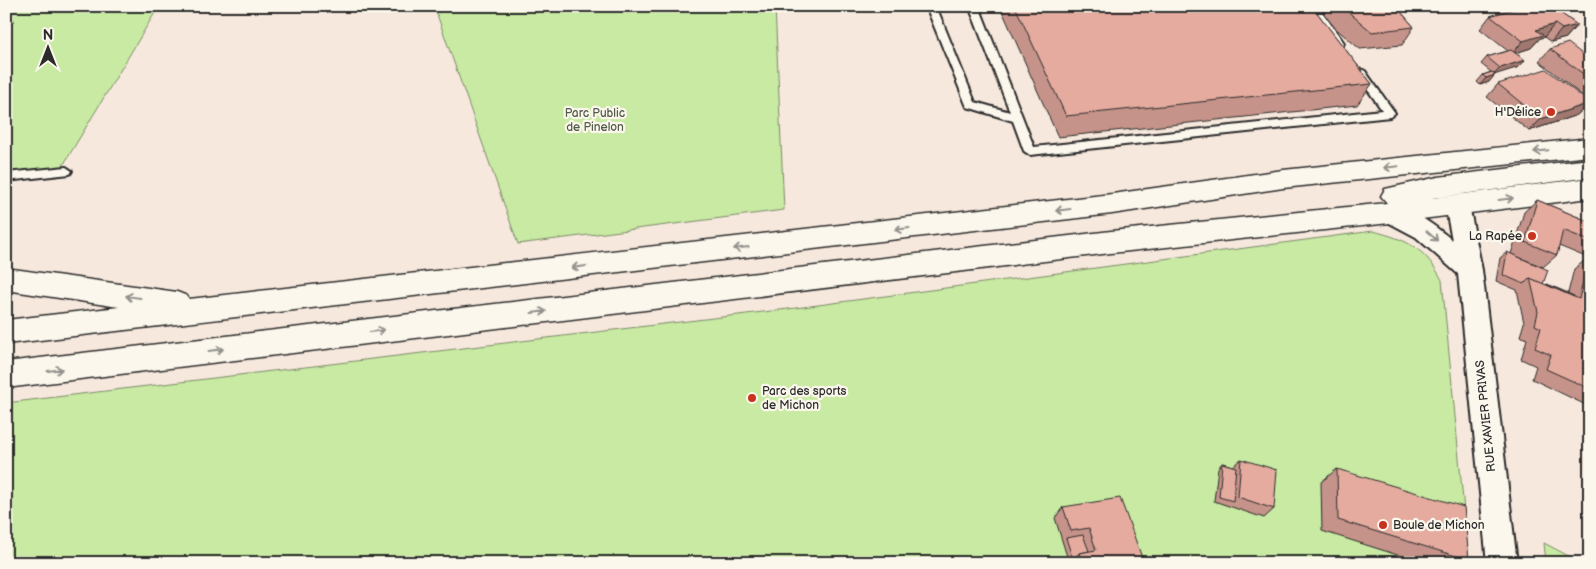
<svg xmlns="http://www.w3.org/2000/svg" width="1596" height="569" font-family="'Balsamiq Sans',sans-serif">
  <rect width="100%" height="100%" fill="#f7e8dd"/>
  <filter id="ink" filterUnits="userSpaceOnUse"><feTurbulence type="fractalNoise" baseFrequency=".02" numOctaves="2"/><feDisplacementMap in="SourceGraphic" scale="10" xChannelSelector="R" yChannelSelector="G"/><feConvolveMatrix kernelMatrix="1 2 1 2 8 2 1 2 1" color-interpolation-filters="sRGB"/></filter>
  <g filter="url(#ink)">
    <!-- green -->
    <g fill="#c8eaa3" stroke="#7a8a67">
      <path d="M6,6H159L62,167L6,172V31L14,21L6,12Z"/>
      <path d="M434,6H775L784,210L518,244Z"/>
      <path d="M1373,231C1408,240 1425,248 1442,280L1469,563H6V403L788,309Z"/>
      <path d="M1544,543L1582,563H1546Z"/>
    </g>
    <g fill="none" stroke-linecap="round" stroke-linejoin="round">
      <!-- lane casing -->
      <g stroke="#2b2b2b" stroke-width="4">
        <g id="lane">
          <path d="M926,6H936L975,102L1010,112L969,6H979L1034,147L1382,110L1356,73L1361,69L1365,71L1395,113L1390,117L1030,155L1024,151L1013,121L967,107Z"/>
          <path d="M1308,6H1318L1344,43L1343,45H1335Z"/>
          <path d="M66,167L72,171L70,174L6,181V173Z"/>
        </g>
      </g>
      <!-- street casing -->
      <g stroke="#2b2b2b" stroke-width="4">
        <path id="street" d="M1457,196L1465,199L1469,205L1482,270L1517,563H1487L1458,274L1416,237L1382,219L1378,213L1382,207C1403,200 1436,227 1452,240L1445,205L1449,199Z"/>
      </g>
      <!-- secondary casing -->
      <g stroke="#2b2b2b" stroke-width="3">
        <g id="secondary">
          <path d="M1590,138V156L1283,188L1112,214L6,344V320L119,307L6,290V268L177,292L187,296L189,299L1112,194L1283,170Z"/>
          <path d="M1590,159V177L1432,198L1590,178V198L1390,223L1111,253L6,388V362L1111,231L1387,203L1381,196L1385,189L1438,177Z"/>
        </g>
      </g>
      <!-- lane -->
      <use href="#lane" fill="#fbf7ec" fill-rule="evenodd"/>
      <!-- street -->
      <use href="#street" fill="#fbf7ec" fill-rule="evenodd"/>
      <!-- secondary -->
      <use href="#secondary" fill="#fbf7ec" fill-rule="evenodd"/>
    </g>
    <!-- wall -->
    <g fill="#c59389" stroke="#2b2b2b">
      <path d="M1000,6H1312L1372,84L1357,105L1058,137Z"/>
      <path d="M1324,6H1396L1414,27L1402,45L1360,49L1335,28L1324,14Z"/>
      <path d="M1501,6H1553L1552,7L1577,25L1566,38L1551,42L1544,37L1540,38L1531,48L1515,53L1525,60L1519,67L1494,74L1489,82L1480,85L1477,82L1483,75L1491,72L1481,64L1487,57L1508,51L1480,29L1490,16L1497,14L1496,13Z"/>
      <path d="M1550,49L1590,60V102L1539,61Z"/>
      <path d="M1498,84L1590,103L1577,115L1529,131L1487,97Z"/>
      <path d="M1537,200L1590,222V407L1532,379L1536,366L1521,359L1527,339L1520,336L1524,323L1517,290L1496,281L1500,258L1507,252L1543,284L1546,285L1547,284L1568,293L1574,269L1588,258L1559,246L1557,255L1543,267L1511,254L1524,212Z"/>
      <path d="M1241,459L1274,509L1264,518L1214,501L1218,468L1222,463L1233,466Z"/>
      <path d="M1337,469L1469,560L1463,563H1423L1322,531L1321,482Z"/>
      <path d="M1063,507L1144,563H1069L1055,518Z"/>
    </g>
    <!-- shaded-wall -->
    <g fill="#a0786f" stroke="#2b2b2b">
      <path d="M1555,24L1544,37L1540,38L1531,48L1512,54L1523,41L1536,30Z"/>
      <path d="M1577,25L1566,38L1551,42L1562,29Z"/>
      <path d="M1525,60L1519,67L1494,75L1500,68Z"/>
      <path d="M1495,75L1489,82L1480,85L1486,78Z"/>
      <path d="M1590,103L1577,115L1529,131L1541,119Z"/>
    </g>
    <!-- building -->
    <g fill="#e5ab9f" stroke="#2b2b2b">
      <path d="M1015,6H1312L1372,84L1066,116Z"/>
      <path d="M1343,6H1396L1414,27L1372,32L1346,10Z"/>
      <path d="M1514,6H1551L1577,25L1562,29L1555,24L1536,30L1543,35L1523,41L1490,16L1517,8Z"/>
      <path d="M1568,43L1590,60V79L1550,49Z"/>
      <path d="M1511,50L1525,60L1500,68L1487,57Z"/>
      <path d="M1546,69L1590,103L1541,119L1498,84Z"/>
      <path d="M1492,72L1495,75L1486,78L1483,75Z"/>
      <path d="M1537,200L1590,222V241L1563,230L1557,255L1525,242Z"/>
      <path d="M1507,252L1548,270L1543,284L1530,278L1524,284L1503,275Z"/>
      <path d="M1588,258H1590V389L1546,369L1551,355L1535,348L1541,328L1535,325L1538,312L1530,278L1579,299Z"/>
      <path d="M1547,284L1574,296V297L1547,285Z"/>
      <path d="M1241,459L1277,470L1274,509L1238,497Z"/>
      <path d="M1222,463L1236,467L1233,501L1219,497Z"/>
      <path d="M1337,469L1464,507L1469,560L1338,520Z"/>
      <path d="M1120,498L1144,563H1081L1079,553L1096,550L1089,528L1071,531L1063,507Z"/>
      <path d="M1083,535L1089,551L1079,553L1073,560L1066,538Z"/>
    </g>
    <!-- one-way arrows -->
    <defs><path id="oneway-shaft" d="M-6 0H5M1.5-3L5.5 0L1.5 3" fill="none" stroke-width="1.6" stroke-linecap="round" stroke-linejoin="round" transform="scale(1.25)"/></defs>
    <g stroke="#93918c">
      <use href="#oneway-shaft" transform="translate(1541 151) rotate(174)"/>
      <use href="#oneway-shaft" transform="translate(1391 167) rotate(174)"/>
      <use href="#oneway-shaft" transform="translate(1506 199) rotate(-7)"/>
      <use href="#oneway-shaft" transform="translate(1063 210) rotate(173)"/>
      <use href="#oneway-shaft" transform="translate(902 229) rotate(173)"/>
      <use href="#oneway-shaft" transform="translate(1432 236) rotate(41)"/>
      <use href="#oneway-shaft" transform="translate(741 248) rotate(173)"/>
      <use href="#oneway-shaft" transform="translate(579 267) rotate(173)"/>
      <use href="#oneway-shaft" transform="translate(133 297) rotate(-172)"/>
      <use href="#oneway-shaft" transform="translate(539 312) rotate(-7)"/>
      <use href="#oneway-shaft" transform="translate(377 331) rotate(-7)"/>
      <use href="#oneway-shaft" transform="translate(216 350) rotate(-7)"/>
      <use href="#oneway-shaft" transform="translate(55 370) rotate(-7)"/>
    </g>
  </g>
  <!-- markers -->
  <g fill="#c8321e" stroke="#fbf7ec" stroke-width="2">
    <circle cx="1551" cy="112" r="5"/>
    <circle cx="1532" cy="236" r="5"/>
    <circle cx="752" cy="398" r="5"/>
    <circle cx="1383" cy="525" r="5"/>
  </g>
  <g text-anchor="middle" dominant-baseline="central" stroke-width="4.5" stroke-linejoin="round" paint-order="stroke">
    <!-- poi labels -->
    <g font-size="12" fill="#2b2b2b" stroke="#fbf7ec" text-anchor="end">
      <text x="1541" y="112">H'Délice</text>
      <text x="1522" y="236">La Rapée</text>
      <text x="762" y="391" text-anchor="start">Parc des sports<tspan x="762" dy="14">de Michon</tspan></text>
      <text x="1393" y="525" text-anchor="start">Boule de Michon</text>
    </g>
    <!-- park labels -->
    <g font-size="12" fill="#525b49" stroke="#fbf7ec">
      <text x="595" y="113">Parc Public<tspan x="595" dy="14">de Pinelon</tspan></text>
    </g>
    <!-- street labels -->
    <g font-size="12" fill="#2b2b2b" stroke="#fbf7ec">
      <text transform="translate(1486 416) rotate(-96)">RUE XAVIER PRIVAS</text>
    </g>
  </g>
  <!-- margin -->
  <rect width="1596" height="569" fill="none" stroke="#fbf7ec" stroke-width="25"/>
  <rect x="12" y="12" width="1571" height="544" fill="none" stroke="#2b2b2b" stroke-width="2" filter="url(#ink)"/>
  <!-- north arrow -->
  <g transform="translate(48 48)" stroke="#fbf7ec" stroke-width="4" paint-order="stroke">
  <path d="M0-4L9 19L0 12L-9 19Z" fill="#2b2b2b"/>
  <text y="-8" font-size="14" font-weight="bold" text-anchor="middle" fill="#2b2b2b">N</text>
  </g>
</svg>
